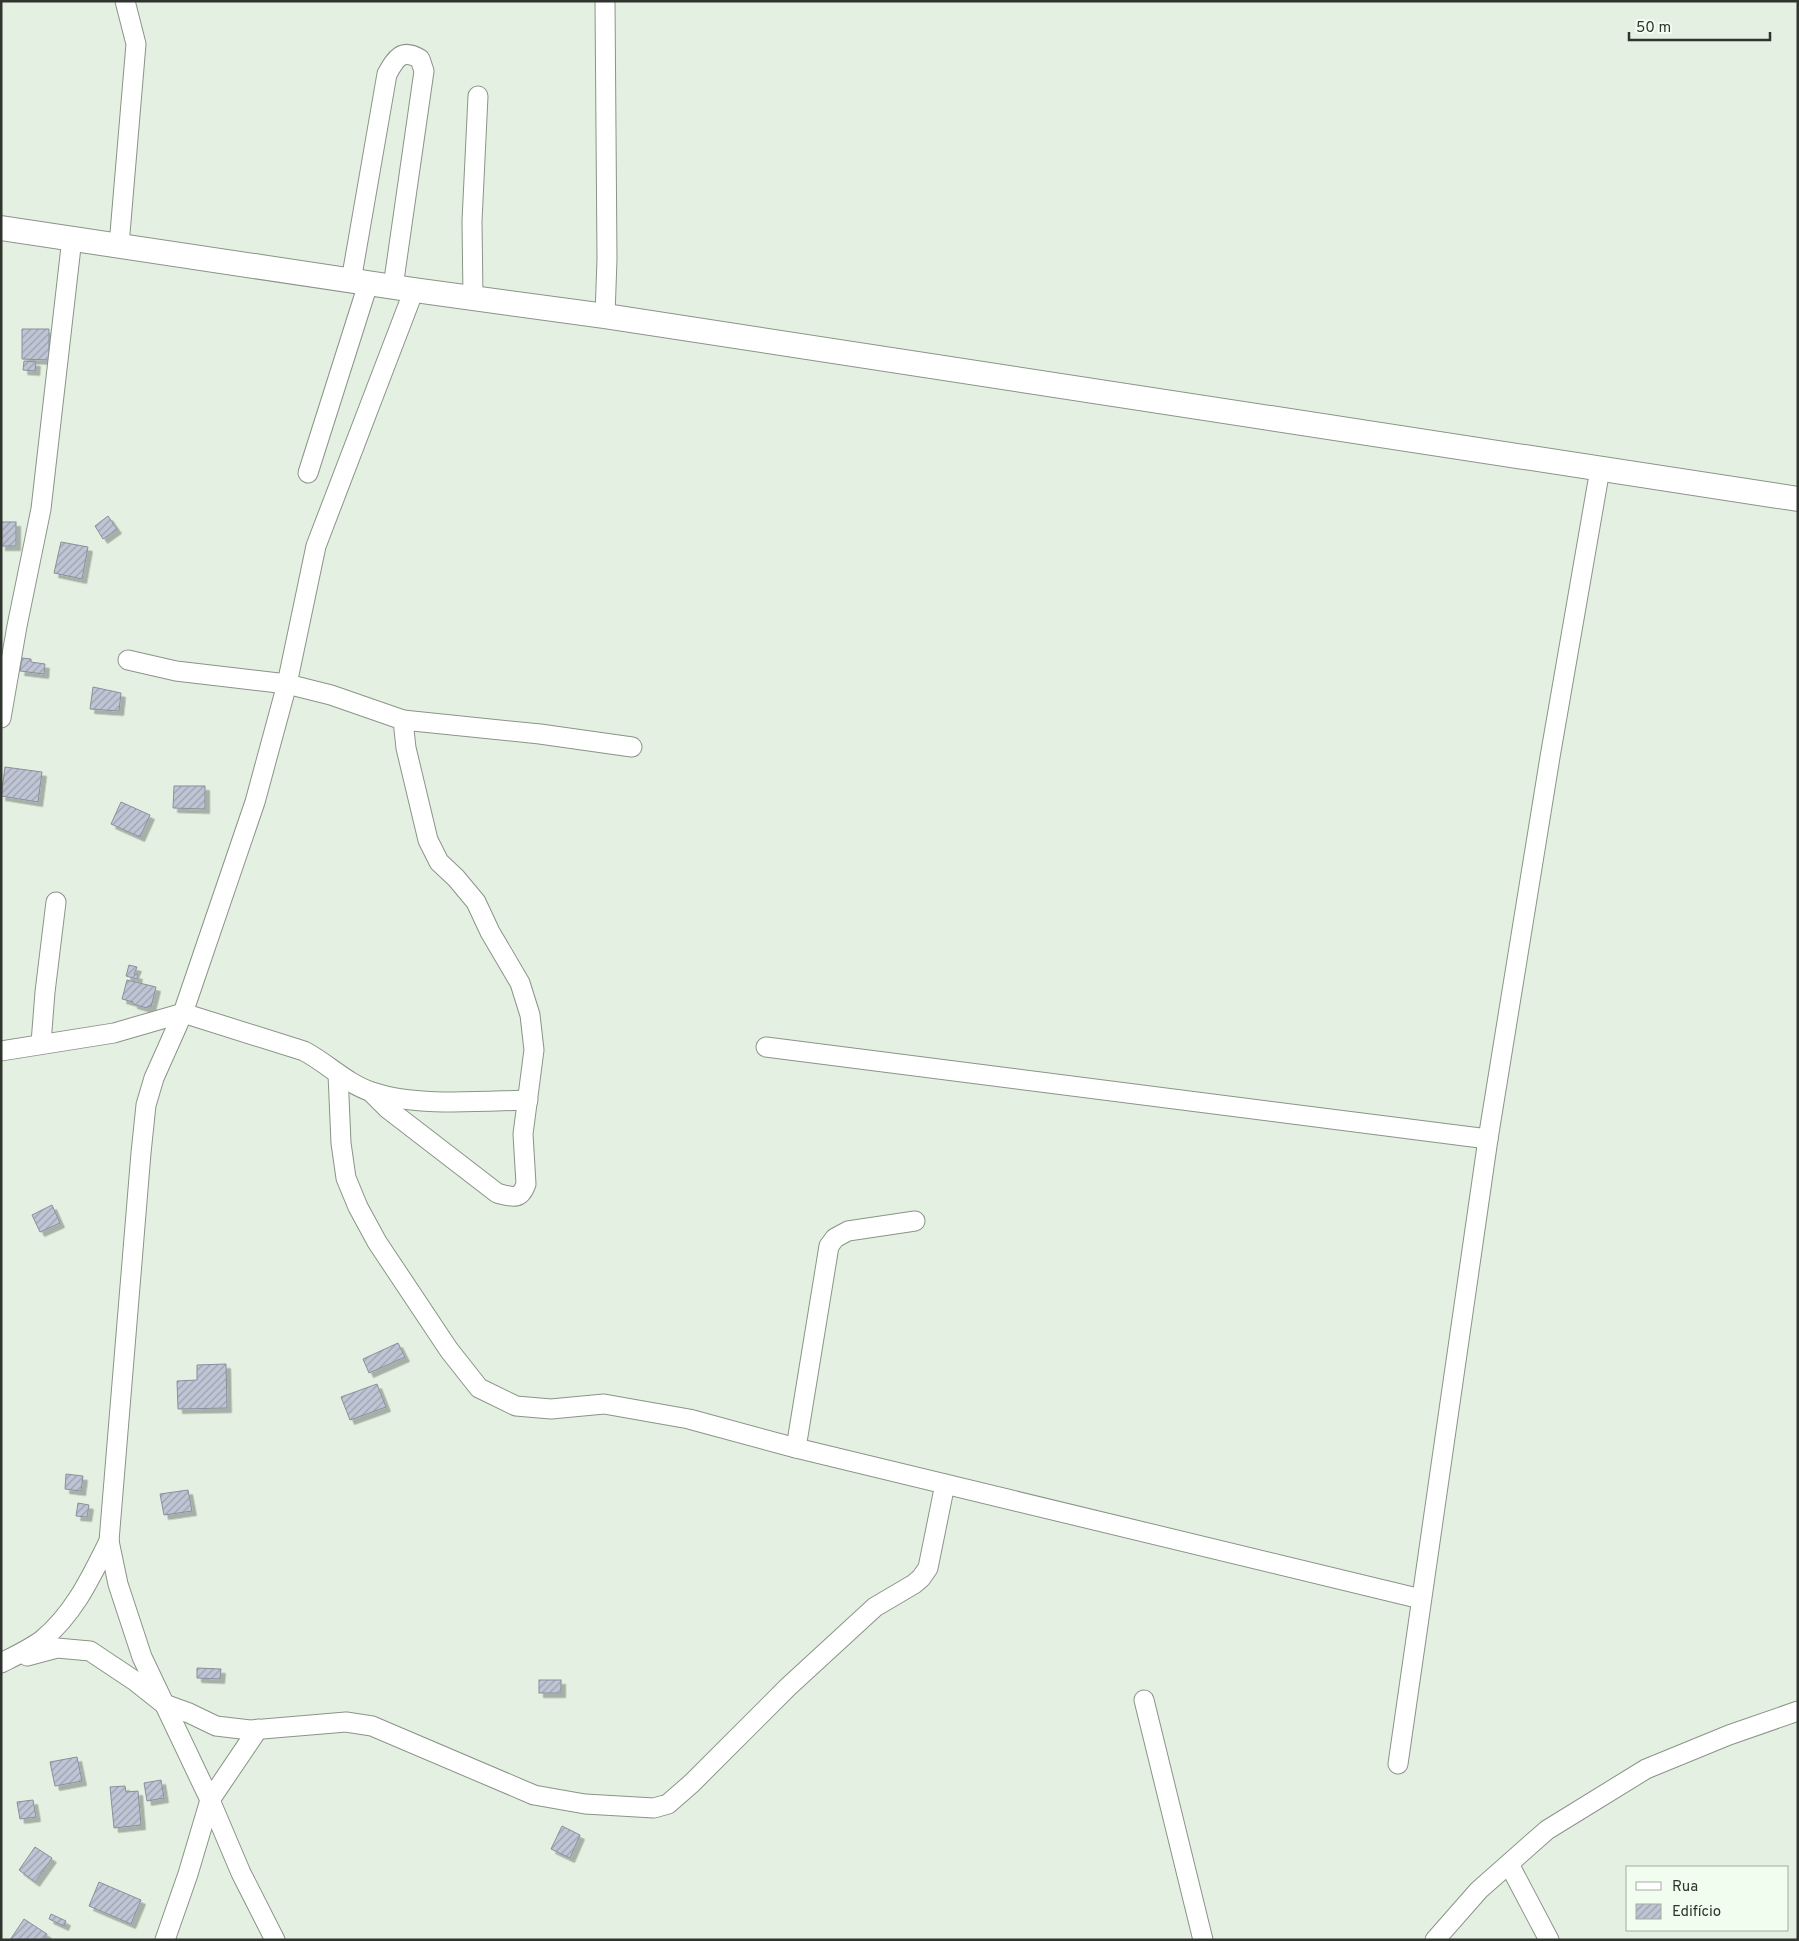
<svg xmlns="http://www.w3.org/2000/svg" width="1799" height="1941" font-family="Overpass,sans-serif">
  <defs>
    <pattern id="building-hatch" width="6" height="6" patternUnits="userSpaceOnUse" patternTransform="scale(1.25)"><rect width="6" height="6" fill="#bfc5d5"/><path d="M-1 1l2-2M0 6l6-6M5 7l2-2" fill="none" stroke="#9ca1ad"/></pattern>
    <filter id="shadow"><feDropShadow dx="4.5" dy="4.5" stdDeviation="0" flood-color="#0004"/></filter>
  </defs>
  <rect width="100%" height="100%" fill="#e4f0e2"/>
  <!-- building -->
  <g fill="url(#building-hatch)" stroke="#898f9d" filter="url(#shadow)">
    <path d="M22,329H49V360L22,359Z"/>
    <path d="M24,361L36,362L35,371L23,370Z"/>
    <path d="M108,516L117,529L103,539L95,526Z"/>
    <rect x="1" y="522" width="15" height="24"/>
    <path d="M61,542L88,547L82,579L54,573Z"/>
    <path d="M22,658L31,659V662L45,664L44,674L20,671Z"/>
    <path d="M93,687L121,693L119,711L90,709Z"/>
    <path d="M5,767L42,772L38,802L1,796Z"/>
    <path d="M174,786H205V809L173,808Z"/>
    <path d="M121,802L150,815L140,837L111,824Z"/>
    <path d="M129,965L137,967L134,974L138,975L137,979L126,976Z"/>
    <path d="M127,980L156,987L151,1007L148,1006L147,1008L133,1004V1002L122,999Z"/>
    <path d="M52,1205L60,1223L40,1232L32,1215Z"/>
    <path d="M398,1343L405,1357L369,1373L363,1359Z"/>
    <path d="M226,1364L227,1408L178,1409L177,1381L197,1380V1365Z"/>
    <path d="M377,1384L386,1407L350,1420L341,1397Z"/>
    <path d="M66,1474L83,1476L81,1491L65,1489Z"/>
    <path d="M188,1490L192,1511L164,1515L160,1494Z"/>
    <path d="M78,1503L89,1505L87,1517L76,1516Z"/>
    <path d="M197,1668L221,1669L220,1679L197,1678Z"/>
    <rect x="539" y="1680" width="22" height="13"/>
    <path d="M77,1757L82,1781L55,1786L50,1762Z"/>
    <path d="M161,1780L164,1798L147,1801L144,1783Z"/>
    <path d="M125,1786L126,1792L138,1791L141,1825L114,1828L110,1787Z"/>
    <path d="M33,1800L36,1817L20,1819L17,1802Z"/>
    <path d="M562,1826L580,1835L570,1858L551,1849Z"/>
    <path d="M35,1847L52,1858L35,1882L19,1870Z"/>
    <path d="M99,1882L141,1900L131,1924L89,1906Z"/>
    <path d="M51,1914L66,1921L64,1926L49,1919Z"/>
    <path d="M24,1919L47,1934L43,1940H10Z"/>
  </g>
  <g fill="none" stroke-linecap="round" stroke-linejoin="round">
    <!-- minor casing -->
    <g stroke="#8a9488" stroke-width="21">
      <g id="minor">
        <path d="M119,245L136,44L125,1"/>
        <path d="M351,281L387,74C396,58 402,48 420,59L424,71L393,287"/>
        <path d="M473,298L472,221L478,96"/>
        <path d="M605,316L607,259L605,1"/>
        <path d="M308,473L368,284"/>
        <path d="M128,660L176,671L287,684L331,695L403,720L406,748L428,840L439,862L456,878L476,902L490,932L520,983L530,1015L534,1050L523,1134L526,1184C520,1201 512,1197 497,1193L388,1109L371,1092"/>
        <path d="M1,718L17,626L41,509L72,238"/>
        <path d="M403,720L540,734L632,747"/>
        <path d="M41,1043L45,992L56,902"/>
        <path d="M766,1047L1488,1139"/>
        <path d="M1,1051L114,1033L183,1013L304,1051C327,1063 347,1084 372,1092C415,1107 483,1101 528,1100"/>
        <path d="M338,1074L341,1143L346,1178L358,1207L377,1242L449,1350L479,1388L516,1406L551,1409L604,1404L689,1419L796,1448L1421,1599"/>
        <path d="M796,1448L829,1246L835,1238L848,1231L915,1221"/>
        <path d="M109,1541L118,1584L142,1657L210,1800L241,1873L275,1940"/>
        <path d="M27,1656L57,1648L90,1651L135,1681L164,1704L189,1713L216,1726L250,1730L346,1722L372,1726L534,1795L585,1804L654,1808L668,1804L692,1783L788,1687L875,1607L914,1584L921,1578L928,1568L945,1484"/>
        <path d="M1,1663C15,1656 30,1649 42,1640C74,1614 91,1577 109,1541L141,1153L146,1105L154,1078L183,1013L255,802L287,684L316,546L414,290"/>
        <path d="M1144,1700L1203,1940"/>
        <path d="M1398,1764L1488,1139L1550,757L1600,469"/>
        <path d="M1509,1864L1549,1940"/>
        <path d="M165,1940L188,1874L210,1800L258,1729"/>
        <path d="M1435,1940L1479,1890L1547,1830L1646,1769L1729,1735L1798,1711"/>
      </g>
    </g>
    <!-- major casing -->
    <g stroke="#8a9488" stroke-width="26">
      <path id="major" d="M1,228L414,290L605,316L1798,499"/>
    </g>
    <!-- minor -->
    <use href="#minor" stroke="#fff" stroke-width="19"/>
    <!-- major -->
    <use href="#major" stroke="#fff" stroke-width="24"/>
  </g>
  <!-- border -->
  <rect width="1799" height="1941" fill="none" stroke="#30342f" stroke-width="5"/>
  <!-- legend -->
  <rect x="1626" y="1866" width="162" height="65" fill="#f1fdef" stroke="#a4ada2"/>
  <rect x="1636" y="1882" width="25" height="8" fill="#ffffff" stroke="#a4ada2"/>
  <text x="1672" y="1891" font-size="15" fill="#30342f">Rua</text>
  <rect x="1636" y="1904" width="25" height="15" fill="url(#building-hatch)" stroke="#a4ada2"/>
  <text x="1672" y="1916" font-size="15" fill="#30342f">Edifício</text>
  <!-- scale -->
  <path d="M1629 32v8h141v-8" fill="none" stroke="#30342f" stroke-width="2.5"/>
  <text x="1636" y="32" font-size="15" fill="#30342f" stroke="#f1fdef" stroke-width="4" paint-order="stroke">50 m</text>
</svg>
